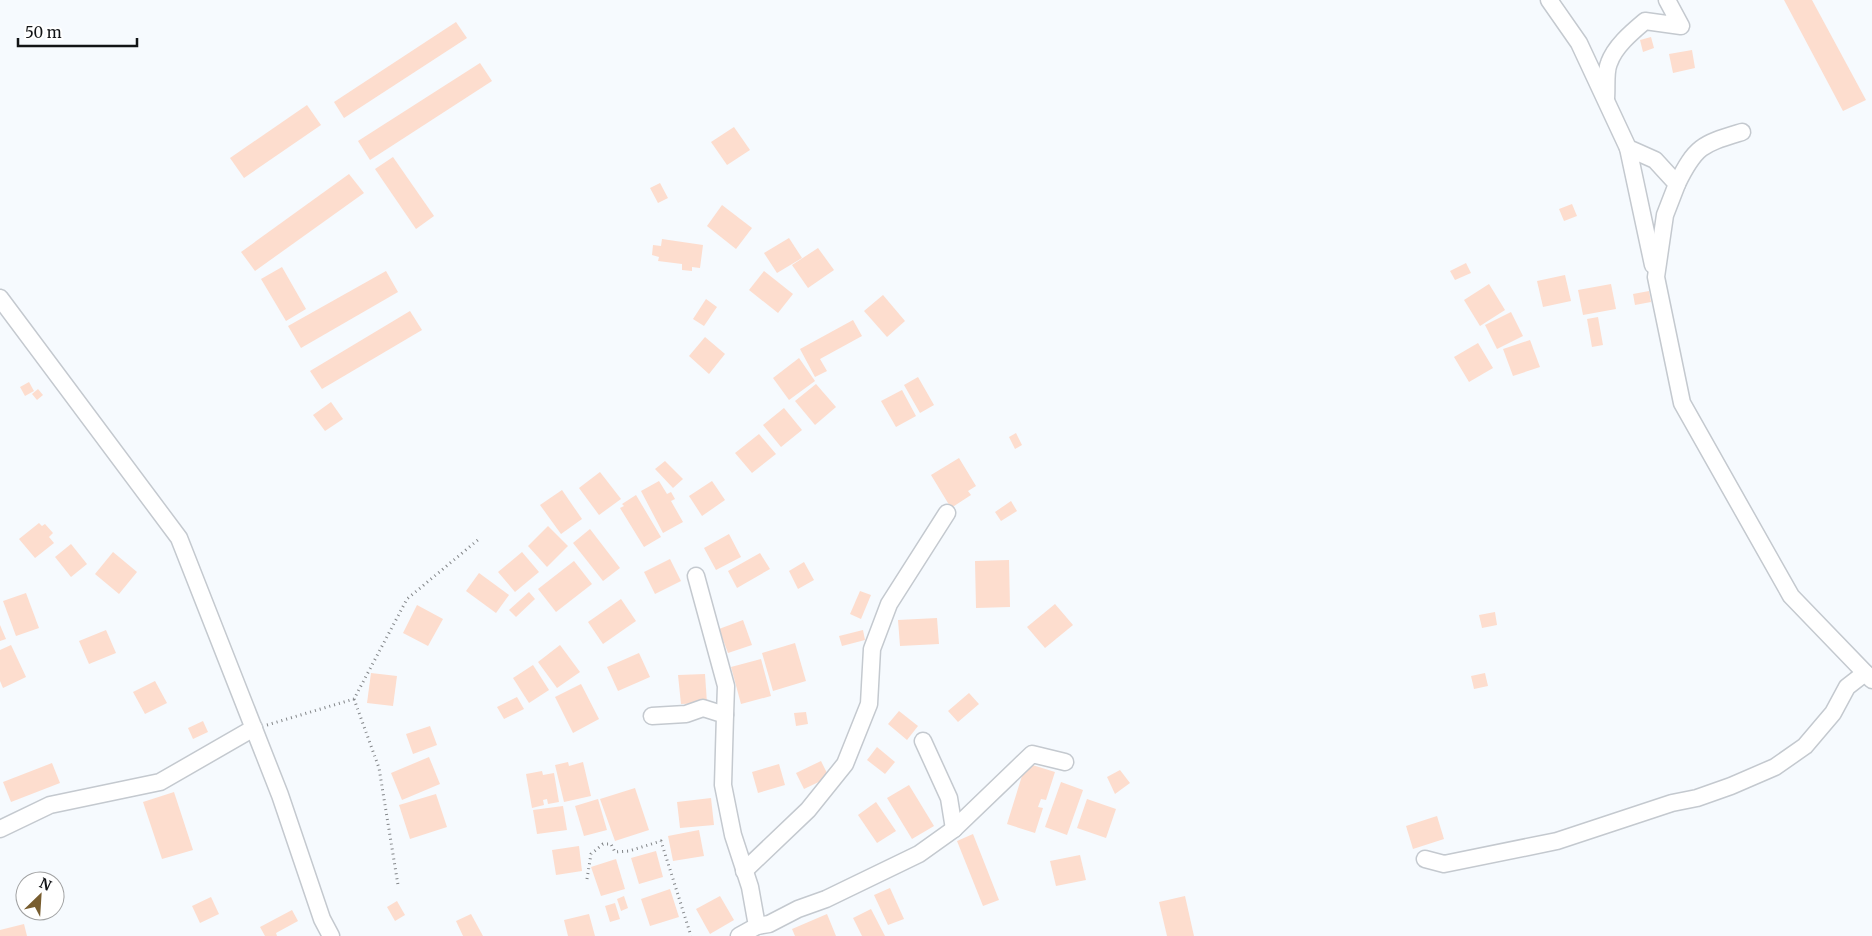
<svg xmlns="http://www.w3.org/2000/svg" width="1872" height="936" font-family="Merriweather,serif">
  <rect width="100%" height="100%" fill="#f6fafe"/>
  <!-- building -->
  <g fill="#fdddce">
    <path d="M1784,0H1812L1866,100L1843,111Z"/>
    <path d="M456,22L467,38L344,118L334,102Z"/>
    <path d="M1651,37L1654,48L1643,52L1640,40Z"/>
    <path d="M1692,50L1695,68L1673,73L1669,54Z"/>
    <path d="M480,63L492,81L370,160L358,141Z"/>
    <path d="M307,105L321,125L244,178L230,158Z"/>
    <path d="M734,127L750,150L727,165L711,142Z"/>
    <path d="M393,157L434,216L416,229L375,169Z"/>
    <path d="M349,174L364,193L255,271L241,252Z"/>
    <path d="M660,183L668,198L658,203L650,188Z"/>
    <path d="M1572,204L1577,216L1564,221L1559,209Z"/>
    <path d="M722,205L752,228L736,249L707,226Z"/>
    <path d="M789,238L802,258L777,273L764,253Z"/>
    <path d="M662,239L703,245L700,268L692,267V271L682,270V264L658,261L659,257L652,255L653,245L661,246Z"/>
    <path d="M818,248L834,270L808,288L792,265Z"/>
    <path d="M1466,263L1471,273L1455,280L1450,271Z"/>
    <path d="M282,267L306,309L286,321L261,279Z"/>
    <path d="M386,271L398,292L301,348L288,326Z"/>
    <path d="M764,271L793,294L778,313L749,290Z"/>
    <path d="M1565,275L1571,301L1543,307L1537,281Z"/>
    <path d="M1489,284L1505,310L1480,326L1464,300Z"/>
    <path d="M1611,284L1616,309L1583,315L1578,290Z"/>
    <path d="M1649,291L1651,302L1635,305L1633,294Z"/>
    <path d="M883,295L905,321L887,337L864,311Z"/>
    <path d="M706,299L717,307L704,326L693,319Z"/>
    <path d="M410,311L422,330L322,389L310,371Z"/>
    <path d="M1511,312L1523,336L1497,349L1485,325Z"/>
    <path d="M1598,317L1603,345L1592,347L1587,319Z"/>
    <path d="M853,320L862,336L820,359L827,371L815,377L800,349Z"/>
    <path d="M705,337L725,354L709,374L689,356Z"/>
    <path d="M1530,340L1540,367L1513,376L1503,349Z"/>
    <path d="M1478,343L1493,368L1469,382L1454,357Z"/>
    <path d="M799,358L815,381L789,400L773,378Z"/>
    <path d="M918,377L934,405L920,413L904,385Z"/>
    <path d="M29,382L34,391L25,396L20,387Z"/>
    <path d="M816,384L836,407L815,425L795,401Z"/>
    <path d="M38,389L43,395L37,400L32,394Z"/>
    <path d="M902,390L916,416L896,427L881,401Z"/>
    <path d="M331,402L343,419L325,431L313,415Z"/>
    <path d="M784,408L802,430L781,447L763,425Z"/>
    <path d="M1016,433L1022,445L1015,449L1009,437Z"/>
    <path d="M759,434L776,454L752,473L735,453Z"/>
    <path d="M959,458L976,486L968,491L971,495L951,508L931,475Z"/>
    <path d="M665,461L683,479L673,488L655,469Z"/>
    <path d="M600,472L621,499L599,515L579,488Z"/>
    <path d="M659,481L667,494L671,492L675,499L671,501L683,522L663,533L641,491Z"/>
    <path d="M712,481L725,500L702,516L689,496Z"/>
    <path d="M562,490L582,519L561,534L540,505Z"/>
    <path d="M636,495L661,537L644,547L620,508L624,506L622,504Z"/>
    <path d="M1011,501L1017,511L1001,521L995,512Z"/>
    <path d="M39,523L42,526L45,524L53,533L49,537L54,543L35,558L19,539Z"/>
    <path d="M548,526L568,546L547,567L528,546Z"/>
    <path d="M590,529L620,568L603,581L573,543Z"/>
    <path d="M729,534L741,557L716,570L704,548Z"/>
    <path d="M71,544L87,564L71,577L55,557Z"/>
    <path d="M113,552L137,572L119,594L95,574Z"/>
    <path d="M522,552L539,572L515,592L498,572Z"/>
    <path d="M760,553L770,569L737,588L728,571Z"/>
    <path d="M670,559L681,581L655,594L644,572Z"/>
    <path d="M1009,560L1010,607L976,608L975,561Z"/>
    <path d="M574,561L592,584L556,612L538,589Z"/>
    <path d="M804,562L814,580L798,589L789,571Z"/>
    <path d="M479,573L509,595L496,613L466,591Z"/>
    <path d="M860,591L871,595L861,619L850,614Z"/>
    <path d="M529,592L535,599L516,617L509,610Z"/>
    <path d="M26,593L39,628L16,636L3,601Z"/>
    <path d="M621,599L636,621L603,644L588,622Z"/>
    <path d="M1055,604L1073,625L1045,648L1027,627Z"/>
    <path d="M417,605L443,619L428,646L403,633Z"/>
    <path d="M1495,612L1497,625L1482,628L1479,615Z"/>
    <path d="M937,618L939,644L900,646L898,620Z"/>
    <path d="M743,620L752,645L728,653L719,629Z"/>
    <path d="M0,625L6,639L0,641Z"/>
    <path d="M106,630L116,653L89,664L79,641Z"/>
    <path d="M863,630L865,640L842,646L839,636Z"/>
    <path d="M795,643L806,681L773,691L762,653Z"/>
    <path d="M11,645L26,677L3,688L0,681V650Z"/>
    <path d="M560,645L580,672L557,688L538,662Z"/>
    <path d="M639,653L650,677L618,691L607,667Z"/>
    <path d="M761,659L771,696L741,704L731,667Z"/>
    <path d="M533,665L549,690L529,703L513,678Z"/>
    <path d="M371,673L397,676L393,706L367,703Z"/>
    <path d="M1485,673L1488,686L1474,689L1471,676Z"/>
    <path d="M705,674L707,703L681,704L678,675Z"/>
    <path d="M155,681L167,703L145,714L133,692Z"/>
    <path d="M581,684L599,719L573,733L555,697Z"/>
    <path d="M969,693L979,704L958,722L948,711Z"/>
    <path d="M517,697L524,709L504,719L497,707Z"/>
    <path d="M899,711L918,726L907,740L888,724Z"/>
    <path d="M806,712L808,724L796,726L794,713Z"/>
    <path d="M203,721L208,732L193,739L188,728Z"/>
    <path d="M430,726L437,745L413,754L406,734Z"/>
    <path d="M877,747L895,762L885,774L867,760Z"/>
    <path d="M429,757L440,784L402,800L391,773Z"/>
    <path d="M821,761L829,777L804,789L796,773Z"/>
    <path d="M568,762L569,766L583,762L591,796L564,802L555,765Z"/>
    <path d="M52,763L60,783L11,802L3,782Z"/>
    <path d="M1026,763L1055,772L1046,800L1041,799L1038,807L1043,808L1035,833L1007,824Z"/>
    <path d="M779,764L785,785L758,793L752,772Z"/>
    <path d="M1120,770L1130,783L1115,794L1107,777Z"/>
    <path d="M542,771L543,775L554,773L559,802L548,804L547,799L543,800L544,805L532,808L526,774Z"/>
    <path d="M1061,782L1083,790L1067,835L1045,827Z"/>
    <path d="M909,785L934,826L912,839L887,798Z"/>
    <path d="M635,788L649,830L615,841L600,799Z"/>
    <path d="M174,792L193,850L162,859L143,802Z"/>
    <path d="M436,794L447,827L410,839L399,805Z"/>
    <path d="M711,798L714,825L680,828L677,802Z"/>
    <path d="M598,799L607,830L584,836L575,806Z"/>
    <path d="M1087,799L1116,809L1106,838L1077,828Z"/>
    <path d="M876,802L896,831L877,843L858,815Z"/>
    <path d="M563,806L567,830L537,834L533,810Z"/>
    <path d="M1437,816L1444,839L1413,849L1406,826Z"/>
    <path d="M699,830L704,856L673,861L668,836Z"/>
    <path d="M973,834L999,900L983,906L957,841Z"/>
    <path d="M579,846L582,871L556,875L552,850Z"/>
    <path d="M656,851L663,877L639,884L631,858Z"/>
    <path d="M1080,855L1086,880L1056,886L1050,861Z"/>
    <path d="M616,859L625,889L601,896L591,867Z"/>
    <path d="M890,888L904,919L888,925L874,895Z"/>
    <path d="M670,889L679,917L650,926L641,899Z"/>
    <path d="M624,896L628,908L621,911L617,899Z"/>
    <path d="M720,896L734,920L710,934L696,909Z"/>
    <path d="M1185,896L1194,936H1167L1159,902Z"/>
    <path d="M211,897L219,914L200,923L192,906Z"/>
    <path d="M397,901L405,915L395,921L387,907Z"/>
    <path d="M615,903L620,919L610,922L605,906Z"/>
    <path d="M871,909L885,936H862L853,918Z"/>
    <path d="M292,910L298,921L276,933L277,936H265L260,927Z"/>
    <path d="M471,914L483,936H463L456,921Z"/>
    <path d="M589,914L595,936H568L564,920Z"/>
    <path d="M827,914L836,936H795L792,929Z"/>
    <path d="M24,924L27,936H0V930Z"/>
  </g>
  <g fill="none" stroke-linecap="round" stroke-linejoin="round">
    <!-- minor casing -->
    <g stroke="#c4c9cf" stroke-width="19">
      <g id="minor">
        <path d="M1549,0L1579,43L1628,148L1655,160L1677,184L1665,215L1656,277L1682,403L1791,596L1872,680"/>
        <path d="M1606,98C1607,88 1605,72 1609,63C1615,46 1632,32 1645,21L1681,26L1667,0"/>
        <path d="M1628,148L1653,265"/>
        <path d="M1677,184C1696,145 1703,144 1742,132"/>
        <path d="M0,298L179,538L280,795L322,919L331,936"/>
        <path d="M696,576L726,686L725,715"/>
        <path d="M652,716L686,714L703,708L725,715L723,785L733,835L750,887L757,926L739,936"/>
        <path d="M923,741L949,798L954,829"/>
        <path d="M0,829L50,805L160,782L254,728"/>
        <path d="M1425,859L1444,864L1557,841L1672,803L1697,798L1731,786L1775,767L1805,746L1833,713L1847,687L1865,673"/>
        <path d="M744,871L808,810L845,764L869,704L872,649L889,604L947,513"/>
        <path d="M757,926L769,924L798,909L826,899L919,854L954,829L1032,754L1065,762"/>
      </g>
    </g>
    <!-- path -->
    <g stroke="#838689" stroke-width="3" stroke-dasharray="1 4" stroke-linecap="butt">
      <path d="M354,699L379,768L398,885"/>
      <path d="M267,725L354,699L407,599L479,539"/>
      <path d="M587,879L591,854L603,844H611L615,852L629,851L661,841L691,936"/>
    </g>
    <!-- minor -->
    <use href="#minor" stroke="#fff" stroke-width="16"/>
  </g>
  <!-- north arrow -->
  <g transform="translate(40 896) rotate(25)"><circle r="24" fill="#ffffff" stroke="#a0a1a2"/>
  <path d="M0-4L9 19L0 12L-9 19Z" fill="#785d2f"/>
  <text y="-8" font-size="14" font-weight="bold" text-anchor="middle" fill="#121416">N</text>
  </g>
  <!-- scale -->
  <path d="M18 38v8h119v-8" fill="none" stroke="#121416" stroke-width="2.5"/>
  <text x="25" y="38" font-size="15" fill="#121416" stroke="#ffffff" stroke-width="4" paint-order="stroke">50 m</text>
</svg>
